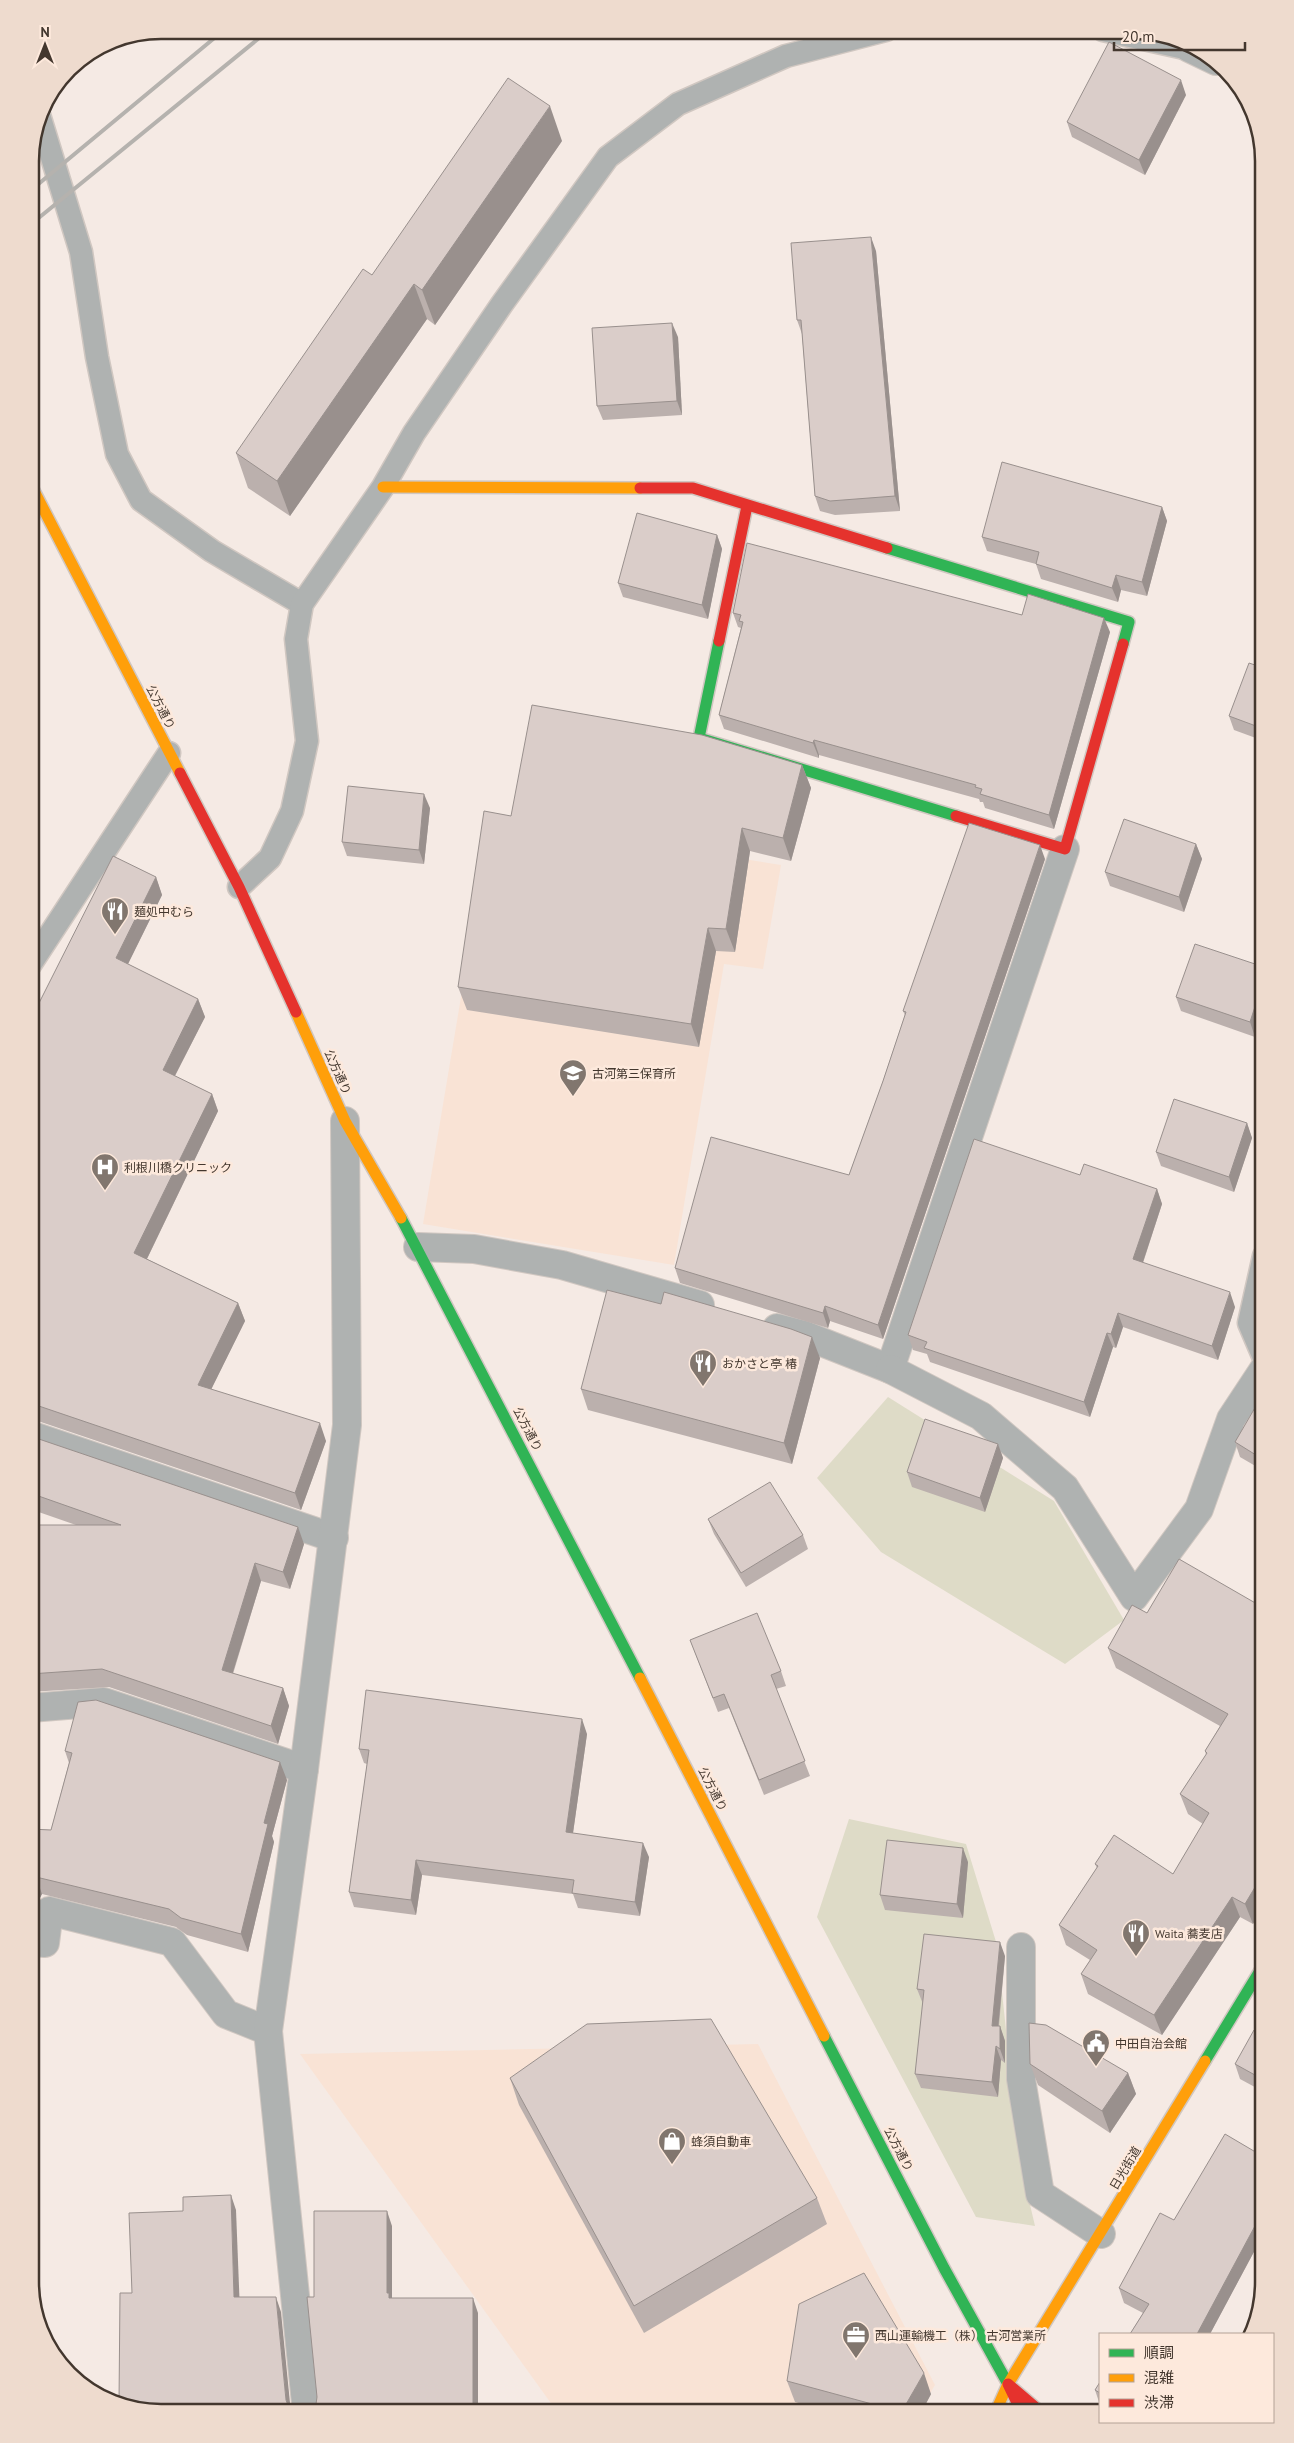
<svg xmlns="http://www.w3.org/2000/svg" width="1294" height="2443" font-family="'PT Sans','Noto Sans JP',sans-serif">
  <rect width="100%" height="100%" fill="#f5eae4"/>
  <!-- built -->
  <g fill="#f9e3d5">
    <path d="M491,818L781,865L763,969L724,964L674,1265L423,1224Z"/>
    <path d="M758,2044L935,2385L918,2413H558L300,2054Z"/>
  </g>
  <!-- green -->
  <g fill="#dedbc7">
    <path d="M888,1397L1054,1501L1124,1620L1065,1664L881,1552L817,1478Z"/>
    <path d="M849,1819L966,1844L997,1945L1020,2162L1035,2226L976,2217L817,1917Z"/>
  </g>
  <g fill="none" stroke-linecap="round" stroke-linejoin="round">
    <!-- lane casing -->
    <g stroke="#d0c7c1" stroke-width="25">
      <g id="lane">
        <path d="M1103,30L1189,49"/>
        <path d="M39,115L81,252L97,357L117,454L141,500L212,551L302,604"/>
        <path d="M239,887L270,858L292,811L307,741L296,639L302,604L383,487L414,433L502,304L608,157L678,104L786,56L886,30"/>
        <path d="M30,965L169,753"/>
        <path d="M1264,1358L1249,1323L1264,1256"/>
      </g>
    </g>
    <!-- street casing -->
    <g stroke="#d0c7c1" stroke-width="30">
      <g id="street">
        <path d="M1189,48L1216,61"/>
        <path d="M418,1247L474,1249L562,1265L700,1305"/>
        <path d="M777,1328L804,1335L890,1369L1065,849"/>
        <path d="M890,1369L981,1416L1065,1488L1134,1597L1199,1509L1231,1419L1264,1369"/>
        <path d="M30,1435L334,1538"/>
        <path d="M30,1708L104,1702L304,1769"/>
        <path d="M30,1942L45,1943L49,1911L172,1942L226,2014L268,2031"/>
        <path d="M1021,1947V2079L1040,2194L1101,2234"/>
        <path d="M307,2413L268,2031L304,1769L347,1425L345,1121"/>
      </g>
    </g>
    <!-- fast casing -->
    <g stroke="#d0c7c1" stroke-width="14">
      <g id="fast">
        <path d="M887,548L1129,622L1123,644"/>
        <path d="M719,641L699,738L956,816"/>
        <path d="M401,1218L640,1678"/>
        <path d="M824,2036L944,2268L1008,2384"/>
        <path d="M1205,2061L1264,1964"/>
      </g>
    </g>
    <!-- slow casing -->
    <g stroke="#d0c7c1" stroke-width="14">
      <g id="slow">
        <path d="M30,483L180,773"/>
        <path d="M383,487L640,488"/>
        <path d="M296,1012L345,1121L401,1218"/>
        <path d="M640,1678L824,2036"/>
        <path d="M995,2413L1008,2384L1205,2061"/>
      </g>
    </g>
    <!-- jam casing -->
    <g stroke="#d0c7c1" stroke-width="14">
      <g id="jam">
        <path d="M640,488H693L887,548"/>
        <path d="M719,641L747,506"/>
        <path d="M180,773L239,887L296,1012"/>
        <path d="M956,816L1065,849L1123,644"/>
        <path d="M1022,2413L1008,2384L1042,2413"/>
      </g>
    </g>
    <!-- lane -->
    <use href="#lane" stroke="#afb2b1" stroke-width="22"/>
    <!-- street -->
    <use href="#street" stroke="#afb2b1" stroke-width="28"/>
    <!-- fast -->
    <use href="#fast" stroke="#30b455" stroke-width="11"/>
    <!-- slow -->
    <use href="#slow" stroke="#ff9f0a" stroke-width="11"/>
    <!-- jam -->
    <use href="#jam" stroke="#e5322d" stroke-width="11"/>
    <!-- rail -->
    <g stroke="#b5b2ae" stroke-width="4">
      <path d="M30,191L224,30"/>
      <path d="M30,225L269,30"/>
    </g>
  </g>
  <!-- wall -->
  <g fill="#bbb0ad">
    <path d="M785,30H822L789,39Z"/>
    <path d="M1186,95L1145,175L1072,137L1067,122Z"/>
    <path d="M562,141L435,325L427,319L290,516L248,488L236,453L372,275Z"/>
    <path d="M876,251L900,511L835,515L820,511L815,496L802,334L797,320Z"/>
    <path d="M678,337L682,415L603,420L597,406Z"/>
    <path d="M1162,507L1167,521L1147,596L1121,590L1118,602L1041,579L1036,564L987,551L982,537Z"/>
    <path d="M717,535L722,549L708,619L623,597L618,583Z"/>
    <path d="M733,613L1022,615L1110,632L1054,829L985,808L983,802H980L979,799L819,755V758L724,729L719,715L741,628L738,627Z"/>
    <path d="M1264,668V741L1234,730L1229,716Z"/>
    <path d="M802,765L811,788L791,861L750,851L735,952L716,951L699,1047L467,1010L458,987L511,816Z"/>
    <path d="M430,808L424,864L347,856L342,842Z"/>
    <path d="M1196,844L1202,859L1184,912L1110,886L1105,872Z"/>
    <path d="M1045,859L883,1339L830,1321L828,1328L680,1283L675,1268L849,1175L883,1081L905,1015L903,1011Z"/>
    <path d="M156,877L162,895L128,964L198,999L205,1017L175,1076L212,1094L218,1111L147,1259L238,1303L245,1321L211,1389L326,1441L301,1510L35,1420H30V1011L36,1009Z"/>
    <path d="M1264,967V1009L1255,1037L1181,1011L1176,997Z"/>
    <path d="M1247,1123L1252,1138L1234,1192L1161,1166L1156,1152Z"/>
    <path d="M1080,1175L1157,1189L1162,1204L1143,1263L1235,1307L1218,1360L1123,1327L1116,1348L1113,1347L1090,1417L930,1362L927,1354L913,1350L908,1335Z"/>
    <path d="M820,1358L792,1464L588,1410L581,1389Z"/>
    <path d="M1264,1395V1471L1240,1457L1235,1442Z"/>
    <path d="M30,1436L304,1544L290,1589L261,1581L233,1674L283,1688L289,1706L278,1744L109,1687L30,1692V1525H76L30,1509Z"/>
    <path d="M998,1444L1003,1458L985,1512L912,1487L907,1472Z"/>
    <path d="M708,1519L803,1535L808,1549L746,1587L714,1534Z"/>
    <path d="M1264,1608V1905L1253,1924L1240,1917L1162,2035L1088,1994L1081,1974L1090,1960L1066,1945L1059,1925L1097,1868L1095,1864L1173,1874L1203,1824L1188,1814L1180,1794L1206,1755L1205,1751L1220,1726L1116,1668L1108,1648L1147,1613Z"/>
    <path d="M690,1640L781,1671L786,1686L776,1689L810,1776L764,1795L729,1708L718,1712Z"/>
    <path d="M587,1734L573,1833L649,1857L640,1916L578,1908L573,1894L422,1875L416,1915L354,1907L349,1892L367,1764L364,1763L359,1749Z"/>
    <path d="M65,1751L287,1780L272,1836L274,1842L248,1952L187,1935L176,1927L42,1894L34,1909L32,1923H30V1829L51,1830L69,1763Z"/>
    <path d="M968,1862L963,1918L885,1910L880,1895Z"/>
    <path d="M1005,1956L999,2026H1000L1005,2041V2063L1001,2060L998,2097L921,2088L915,2074L923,2004L917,1989Z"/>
    <path d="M1264,2035V2092L1240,2079L1235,2064Z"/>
    <path d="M1030,2064L1128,2073L1136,2094L1110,2133L1038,2085Z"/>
    <path d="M510,2078L817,2198L827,2224L644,2333L519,2105Z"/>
    <path d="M1264,2157V2233L1210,2334H1130L1143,2313L1124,2303L1119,2288L1174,2220Z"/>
    <path d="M787,2381L931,2394L921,2413H835L795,2402Z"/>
    <path d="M1100,2382V2405L1095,2390Z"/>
  </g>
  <!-- shaded-wall -->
  <g fill="#99908d">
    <path d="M1181,80L1186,95L1145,175L1139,160Z"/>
    <path d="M550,106L562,141L435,325L422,290Z"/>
    <path d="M871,237L876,251L900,511L895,496Z"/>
    <path d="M414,284L427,319L290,516L277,481Z"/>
    <path d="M672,323L678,337L682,415L677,401Z"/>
    <path d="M1162,507L1167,521L1147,596L1142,582Z"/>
    <path d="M717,535L722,549L708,619L702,605Z"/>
    <path d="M1116,575L1121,590L1118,602L1112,588Z"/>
    <path d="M1104,618L1110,632L1054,829L1049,815Z"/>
    <path d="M814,740L819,755V758L813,743Z"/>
    <path d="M802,765L811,788L791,861L783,838Z"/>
    <path d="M424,794L430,808L424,864L419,850Z"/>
    <path d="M742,828L750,851L735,952L726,929Z"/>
    <path d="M1196,844L1202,859L1184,912L1179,897Z"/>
    <path d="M1040,845L1045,859L883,1339L878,1325Z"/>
    <path d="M156,877L162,895L122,976L116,958Z"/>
    <path d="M708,928L716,951L699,1047L691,1024Z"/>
    <path d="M1264,979V1009L1255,1037L1250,1022Z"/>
    <path d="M198,999L205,1017L169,1087L163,1070Z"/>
    <path d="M212,1094L218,1111L141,1271L134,1253Z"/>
    <path d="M1247,1123L1252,1138L1234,1192L1229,1177Z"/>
    <path d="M1157,1189L1162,1204L1139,1274L1133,1259Z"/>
    <path d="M1230,1292L1235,1307L1218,1360L1212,1346Z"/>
    <path d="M238,1303L245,1321L205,1402L198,1385Z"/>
    <path d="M825,1306L830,1321L828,1328L823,1313Z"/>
    <path d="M1118,1313L1123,1327L1116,1348L1111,1334Z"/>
    <path d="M1107,1333L1113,1347L1090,1417L1084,1402Z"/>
    <path d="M812,1337L820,1358L792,1464L784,1443Z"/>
    <path d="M320,1423L326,1441L301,1510L295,1493Z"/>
    <path d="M998,1444L1003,1458L985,1512L980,1498Z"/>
    <path d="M298,1527L304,1544L290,1589L283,1572Z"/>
    <path d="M255,1563L261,1581L228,1688L222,1670Z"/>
    <path d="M283,1688L289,1706L278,1744L271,1726Z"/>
    <path d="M582,1719L587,1734L571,1847L566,1832Z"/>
    <path d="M280,1762L287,1780L272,1836L274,1842L248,1952L241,1934L264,1823Z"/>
    <path d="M643,1843L649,1857L640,1916L635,1902Z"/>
    <path d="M963,1848L968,1862L963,1918L957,1904Z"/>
    <path d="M416,1860L422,1875L416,1915L411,1900Z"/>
    <path d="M1264,1872V1905L1253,1924L1245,1904Z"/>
    <path d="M36,1877L42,1894L34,1909L32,1923L30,1919V1886Z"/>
    <path d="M1232,1897L1240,1917L1162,2035L1154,2015Z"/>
    <path d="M1000,1942L1005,1956L997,2040L992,2026Z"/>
    <path d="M1000,2026L1005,2041V2063L1000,2049Z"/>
    <path d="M996,2046L1001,2060L998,2097L992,2082Z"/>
    <path d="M1128,2073L1136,2094L1110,2133L1102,2111Z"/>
    <path d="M231,2195L236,2210L240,2312L234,2297Z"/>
    <path d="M387,2211L392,2226V2301L395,2313L387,2293Z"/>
    <path d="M1263,2211L1264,2214V2233L1210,2334H1197Z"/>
    <path d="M276,2297L281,2312L291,2413L286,2400Z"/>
    <path d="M473,2298L478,2313V2413L473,2409Z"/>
    <path d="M924,2373L931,2394L921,2413H901Z"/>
  </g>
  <!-- building -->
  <g fill="#dacdc9" stroke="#99908d">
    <path d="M1109,42L1181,80L1139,160L1067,122Z"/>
    <path d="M508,78L550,106L422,290L414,284L277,481L236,453L363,269L372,275Z"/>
    <path d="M871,237L895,496L830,501L815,496L801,320H797L791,243Z"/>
    <path d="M672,323L677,401L597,406L592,328Z"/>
    <path d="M1002,462L1162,507L1142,582L1116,575L1112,588L1036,564L1039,552L982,537Z"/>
    <path d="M637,513L717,535L702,605L618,583Z"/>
    <path d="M747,543L1022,615L1028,594L1104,618L1049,815L980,794L982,789L975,787L976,785L814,740L813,743L719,715L743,622L739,621L741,615L733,613Z"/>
    <path d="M1249,663L1264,668V729L1229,716Z"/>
    <path d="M532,705L702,735L802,765L783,838L742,828L726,929L708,928L691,1024L458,987L484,811L511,816Z"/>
    <path d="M348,786L424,794L419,850L342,842Z"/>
    <path d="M1124,819L1196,844L1179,897L1105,872Z"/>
    <path d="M969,823L1040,845L878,1325L825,1306L823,1313L675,1268L711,1137L849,1175L883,1081L906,1012L903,1011Z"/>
    <path d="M113,856L156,877L116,958L198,999L163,1070L212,1094L134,1253L238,1303L198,1385L320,1423L295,1493L30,1403V1011L32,1007L36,1009Z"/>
    <path d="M1195,944L1264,967V979L1250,1022L1176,997Z"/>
    <path d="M1174,1099L1247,1123L1229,1177L1156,1152Z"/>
    <path d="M974,1139L1080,1175L1084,1164L1157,1189L1133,1259L1230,1292L1212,1346L1118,1313L1111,1334L1107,1333L1084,1402L924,1348L927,1342L908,1335Z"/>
    <path d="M607,1290L661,1304L664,1292L791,1329L812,1337L784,1443L581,1389Z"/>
    <path d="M1263,1394L1264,1395V1460L1235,1442Z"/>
    <path d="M925,1419L998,1444L980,1498L907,1472Z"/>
    <path d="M30,1436L298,1527L283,1572L255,1563L222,1670L283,1688L271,1726L102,1669L30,1674V1525H121L30,1493Z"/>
    <path d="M770,1482L803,1535L741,1573L708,1519Z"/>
    <path d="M1179,1559L1264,1608V1872L1245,1904L1232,1897L1154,2015L1081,1974L1097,1950L1059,1925L1098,1866L1095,1864L1114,1835L1173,1874L1209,1813L1180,1794L1207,1753L1205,1751L1228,1714L1108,1648L1132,1605L1147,1613Z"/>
    <path d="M757,1613L781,1671L771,1675L805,1761L759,1780L724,1694L713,1698L690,1640Z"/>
    <path d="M366,1690L582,1719L566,1832L643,1843L635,1902L572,1893L574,1880L416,1860L411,1900L349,1892L369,1750L359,1749Z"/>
    <path d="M96,1700L280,1762L264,1823L268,1824L241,1934L181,1918L169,1909L36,1877L30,1886V1829L51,1830L72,1753L65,1751L78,1702Z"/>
    <path d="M887,1840L963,1848L957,1904L880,1895Z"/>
    <path d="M924,1934L1000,1942L992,2026H1000V2049L996,2046L992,2082L915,2074L924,1990L917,1989Z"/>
    <path d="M711,2019L817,2198L634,2306L510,2078L587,2024Z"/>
    <path d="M1029,2023L1046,2025L1128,2073L1102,2111L1030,2064Z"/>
    <path d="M1254,2030L1264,2035V2080L1235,2064Z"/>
    <path d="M1225,2134L1264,2157V2212L1263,2211L1197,2334H1130L1149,2304L1119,2288L1160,2213L1174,2220Z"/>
    <path d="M231,2195L234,2297H276L286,2400L289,2408L296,2413H152L119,2402L120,2293H132L129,2213L183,2211V2197Z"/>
    <path d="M314,2211H387V2293H389V2298H473V2409H497V2413H306L311,2411L316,2404L317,2397L307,2297H314Z"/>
    <path d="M864,2273L924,2373L901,2413H885L872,2404L787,2381L799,2304Z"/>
    <path d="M1100,2382V2393L1095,2390Z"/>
  </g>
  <!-- icons -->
  <defs>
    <g id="restaurant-pin" transform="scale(1.4375)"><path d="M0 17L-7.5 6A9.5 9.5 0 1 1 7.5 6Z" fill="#81766e" stroke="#fde9dc"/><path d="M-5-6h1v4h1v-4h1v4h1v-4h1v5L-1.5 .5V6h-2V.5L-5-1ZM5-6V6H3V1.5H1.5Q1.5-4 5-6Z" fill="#fff"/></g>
    <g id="school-pin" transform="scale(1.4375)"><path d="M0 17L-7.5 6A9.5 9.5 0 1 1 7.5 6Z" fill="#81766e" stroke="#fde9dc"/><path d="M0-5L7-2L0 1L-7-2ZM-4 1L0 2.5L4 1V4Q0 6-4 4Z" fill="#fff"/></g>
    <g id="hospital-pin" transform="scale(1.4375)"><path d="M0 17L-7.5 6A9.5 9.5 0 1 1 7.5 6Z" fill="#81766e" stroke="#fde9dc"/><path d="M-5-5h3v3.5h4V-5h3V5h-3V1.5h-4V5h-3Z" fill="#fff"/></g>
    <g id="civic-pin" transform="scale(1.4375)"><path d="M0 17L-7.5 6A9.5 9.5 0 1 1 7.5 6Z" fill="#81766e" stroke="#fde9dc"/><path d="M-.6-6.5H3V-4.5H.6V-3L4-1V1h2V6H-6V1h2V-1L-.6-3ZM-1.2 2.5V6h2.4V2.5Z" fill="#fff"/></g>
    <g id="shop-pin" transform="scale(1.4375)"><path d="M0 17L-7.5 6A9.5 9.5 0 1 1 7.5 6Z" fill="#81766e" stroke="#fde9dc"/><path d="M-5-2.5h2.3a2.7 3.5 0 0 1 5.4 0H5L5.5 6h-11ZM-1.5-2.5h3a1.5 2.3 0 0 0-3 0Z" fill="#fff"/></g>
    <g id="office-pin" transform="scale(1.4375)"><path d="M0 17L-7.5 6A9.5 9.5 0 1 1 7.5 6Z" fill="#81766e" stroke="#fde9dc"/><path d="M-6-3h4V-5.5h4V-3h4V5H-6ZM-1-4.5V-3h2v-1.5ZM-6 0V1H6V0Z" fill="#fff"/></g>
  </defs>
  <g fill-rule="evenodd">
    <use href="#restaurant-pin" x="115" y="911"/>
    <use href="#school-pin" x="573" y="1073"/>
    <use href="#hospital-pin" x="105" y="1167"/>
    <use href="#restaurant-pin" x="703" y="1363"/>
    <use href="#restaurant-pin" x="1136" y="1933"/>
    <use href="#civic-pin" x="1096" y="2043"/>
    <use href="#shop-pin" x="672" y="2141"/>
    <use href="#office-pin" x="856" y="2335"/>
  </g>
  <g text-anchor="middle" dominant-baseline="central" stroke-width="5" stroke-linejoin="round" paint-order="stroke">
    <!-- street labels -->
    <g font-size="12" fill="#43372e" stroke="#fde9dc">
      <text transform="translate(161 707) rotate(63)">公方通り</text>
      <text transform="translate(338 1072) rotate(66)">公方通り</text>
      <text transform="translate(528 1429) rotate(63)">公方通り</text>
      <text transform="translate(713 1789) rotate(63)">公方通り</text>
      <text transform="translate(899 2149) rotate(63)">公方通り</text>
      <text transform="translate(1125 2168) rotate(-59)">日光街道</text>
    </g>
    <!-- poi labels -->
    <g font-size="12" fill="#43372e" stroke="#fde9dc" text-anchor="start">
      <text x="134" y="911">麺処中むら</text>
      <text x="592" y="1073">古河第三保育所</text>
      <text x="124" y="1167">利根川橋クリニック</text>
      <text x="722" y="1363">おかさと亭 椿</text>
      <text x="1155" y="1933">Waita 蕎麦店</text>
      <text x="1115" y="2043">中田自治会館</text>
      <text x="691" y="2141">蜂須自動車</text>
      <text x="875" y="2335">西山運輸機工（株） 古河営業所</text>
    </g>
  </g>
  <!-- crop -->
  <path d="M0 0H1294V2443H0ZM161 39H1133A122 122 0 0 1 1255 161V2282A122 122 0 0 1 1133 2404H161A122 122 0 0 1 39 2282V161A122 122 0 0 1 161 39Z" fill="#eedbce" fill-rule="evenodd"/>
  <path fill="none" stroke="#43372e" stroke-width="2.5" d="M161 39H1133A122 122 0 0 1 1255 161V2282A122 122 0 0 1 1133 2404H161A122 122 0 0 1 39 2282V161A122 122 0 0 1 161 39Z"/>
  <!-- legend -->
  <rect x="1099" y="2333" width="175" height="90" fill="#fde9dc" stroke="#b3a296"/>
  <rect x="1109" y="2349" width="25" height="8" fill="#30b455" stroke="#b3a296"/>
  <text x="1144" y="2358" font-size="15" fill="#43372e">順調</text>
  <rect x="1109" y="2374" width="25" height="8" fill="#ff9f0a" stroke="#b3a296"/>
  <text x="1144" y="2383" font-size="15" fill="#43372e">混雑</text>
  <rect x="1109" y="2399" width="25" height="8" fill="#e5322d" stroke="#b3a296"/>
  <text x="1144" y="2408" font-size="15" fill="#43372e">渋滞</text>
  <!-- north arrow -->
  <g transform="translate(45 45)" stroke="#fde9dc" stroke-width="4" paint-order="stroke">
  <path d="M0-4L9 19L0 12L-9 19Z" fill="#43372e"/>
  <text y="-8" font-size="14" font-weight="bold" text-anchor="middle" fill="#43372e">N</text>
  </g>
  <!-- scale -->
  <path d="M1114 42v8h131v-8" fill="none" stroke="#43372e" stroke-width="2.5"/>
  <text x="1122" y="42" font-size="15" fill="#43372e" stroke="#fde9dc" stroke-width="4" paint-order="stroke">20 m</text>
</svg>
